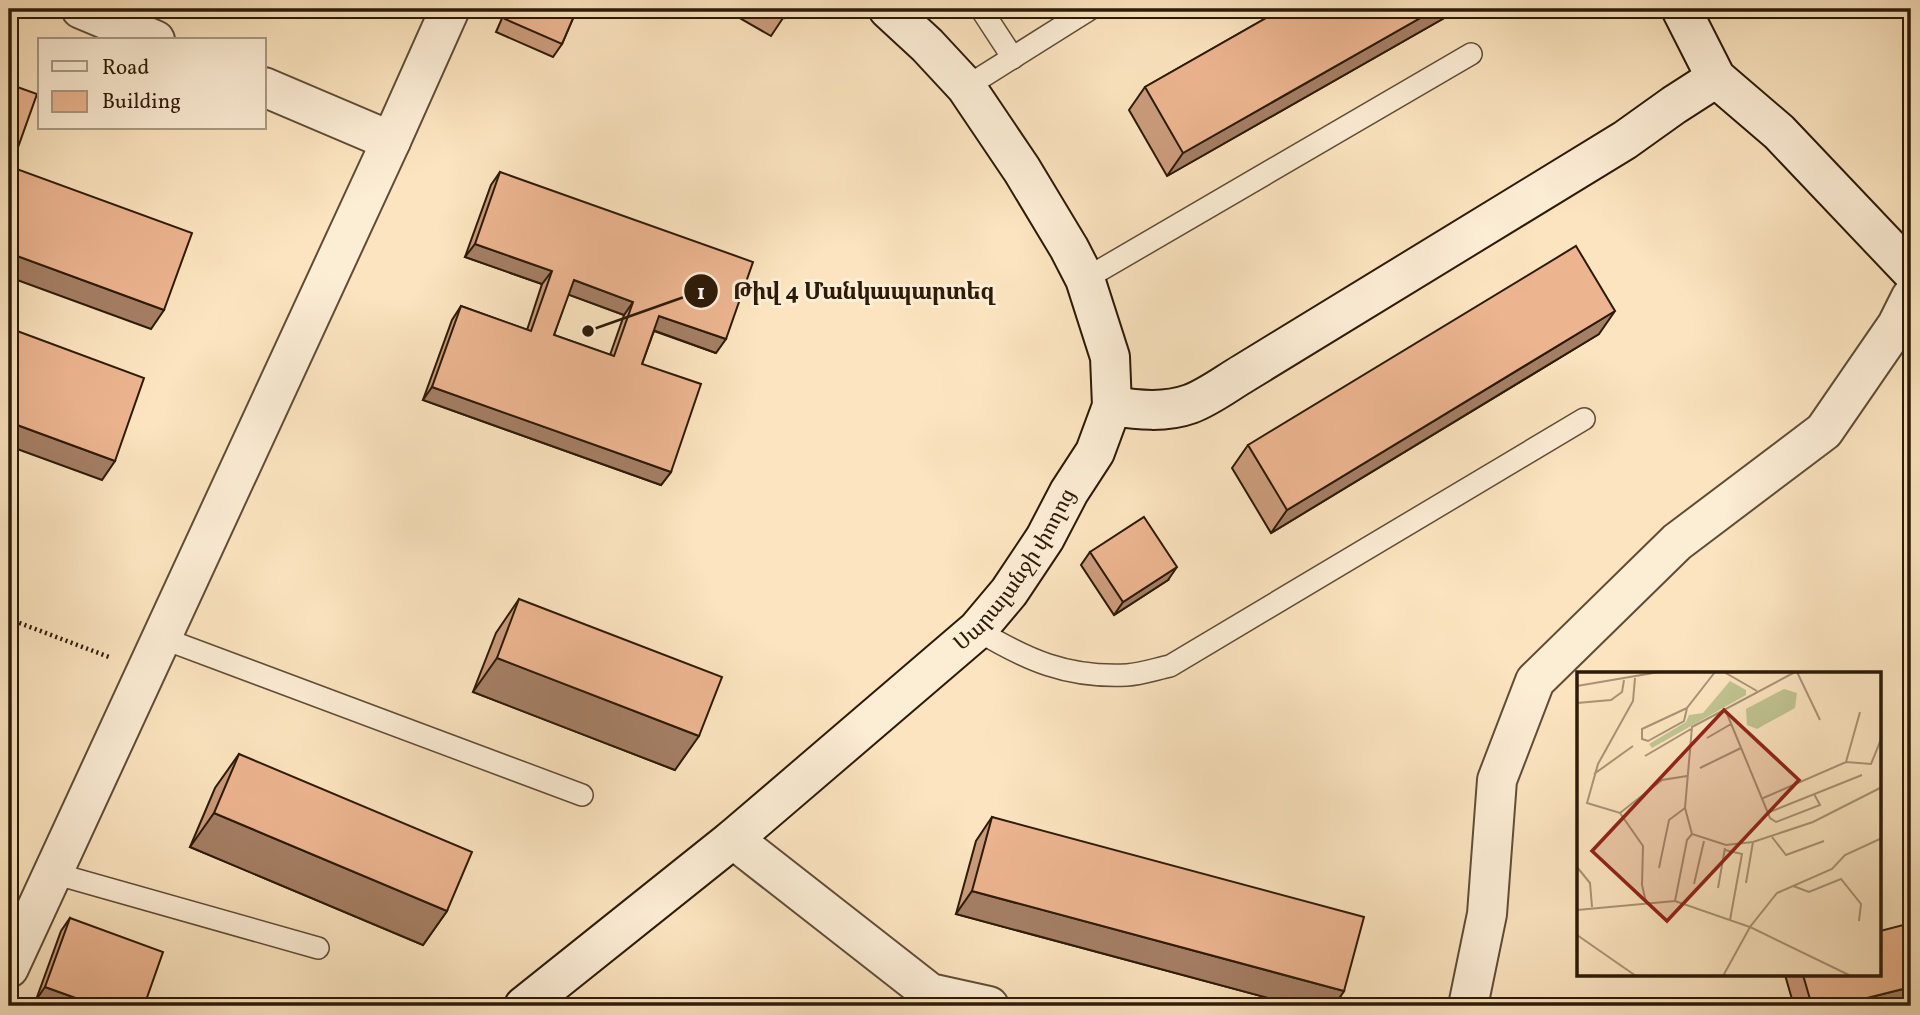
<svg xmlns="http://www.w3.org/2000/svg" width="1920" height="1015" font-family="Vollkorn,'Noto Serif Armenian',serif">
  <rect width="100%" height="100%" fill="#fbe4bf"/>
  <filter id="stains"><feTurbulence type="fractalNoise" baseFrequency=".00286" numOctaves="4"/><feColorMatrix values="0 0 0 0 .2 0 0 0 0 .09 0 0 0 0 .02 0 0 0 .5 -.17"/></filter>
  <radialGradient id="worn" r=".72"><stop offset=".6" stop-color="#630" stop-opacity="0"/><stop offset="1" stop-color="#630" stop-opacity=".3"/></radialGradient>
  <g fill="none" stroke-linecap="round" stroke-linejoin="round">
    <!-- lane casing -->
    <g stroke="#604c36" stroke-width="24">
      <g id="lane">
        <path d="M981,9L1013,58"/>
        <path d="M966,87L1090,9"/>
        <path d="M1085,279L1471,54"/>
        <path d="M977,630C1027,660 1067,678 1127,675C1141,674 1156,669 1170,666L1584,419"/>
        <path d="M162,638L582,795"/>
        <path d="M53,873L318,948"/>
      </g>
    </g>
    <!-- street casing -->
    <g stroke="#604c36" stroke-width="42">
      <g id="street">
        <path d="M81,9L155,40"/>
        <path d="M264,87L391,141"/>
        <path d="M733,839L930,993L989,1006"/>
        <path d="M9,968L391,141L450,9"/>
        <path d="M1468,1006L1487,914L1497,780L1535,681L1677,542L1824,431L1897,325L1911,297"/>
      </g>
    </g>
    <!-- secondary casing -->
    <g stroke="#2d1a08" stroke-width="42">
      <g id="secondary">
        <path d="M1681,9L1716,78L1779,132L1911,271"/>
        <path d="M1112,406C1138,410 1165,413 1190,404C1209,397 1227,383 1244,373L1625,140L1674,105L1716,78"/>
        <path id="s1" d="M524,1006L733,839L977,630L1009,592L1045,538L1069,492L1095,452L1112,406L1110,357L1085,279L1069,248L1022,170L966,87L927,45L888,9"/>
      </g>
    </g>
    <!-- path -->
    <path stroke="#2d1a08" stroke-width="4.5" stroke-dasharray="2 3.5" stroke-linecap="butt" d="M9,619L109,657"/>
    <!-- lane -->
    <use href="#lane" stroke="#fcedd5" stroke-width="21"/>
    <!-- street -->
    <use href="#street" stroke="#fcedd5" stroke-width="38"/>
    <!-- secondary -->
    <use href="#secondary" stroke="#fcedd5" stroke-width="38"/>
  </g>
  <!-- wall -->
  <g fill="#cb9c7c" stroke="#2d1a08" stroke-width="2" fill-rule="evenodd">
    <path d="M506,9H577L562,44L553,57L496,32Z"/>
    <path d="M724,9H789L771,36Z"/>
    <path d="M1282,9H1460L1167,176L1129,110L1145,87Z"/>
    <path d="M500,172L716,353L654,331L642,364L671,472L661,485L423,400L452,320L461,306L527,330L542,284L465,257L491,185ZM568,294L624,315L610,355L554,335Z"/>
    <path d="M1599,334L1271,533L1232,468L1248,445Z"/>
    <path d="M1090,552L1168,580L1114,615L1081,565Z"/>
    <path d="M519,599L675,770L473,692L496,633Z"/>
    <path d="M239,754L447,911L423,945L190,847L215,788Z"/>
    <path d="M992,817L1344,991L1334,1006H1298L956,914L976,841Z"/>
    <path d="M70,918L144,1006H53L36,1000L61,931Z"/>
    <path d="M1911,923V1002L1894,1006H1794L1785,975H1880Z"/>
  </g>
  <!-- shaded-wall -->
  <g fill="#a57f65" stroke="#2d1a08" stroke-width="2">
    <path d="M1436,9H1460L1167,176L1183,153Z"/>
    <path d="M475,244L552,271L542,284L465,257Z"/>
    <path d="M9,253L164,310L151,329L9,277Z"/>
    <path d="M574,280L633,302L624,315L564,293Z"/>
    <path d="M1615,311L1599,334L1271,533L1287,510Z"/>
    <path d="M659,316L726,339L716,353L650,329Z"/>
    <path d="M432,387L671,472L661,485L423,400Z"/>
    <path d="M9,422L115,461L102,480L9,446Z"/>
    <path d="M1177,567L1168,580L1114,615L1123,602Z"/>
    <path d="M497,658L699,736L675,770L473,692Z"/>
    <path d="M214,813L447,911L423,945L190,847Z"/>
    <path d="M972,891L1344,991L1334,1006H1298L956,914Z"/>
    <path d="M45,987L98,1006H53L36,1000Z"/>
    <path d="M1911,987V1002L1894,1006H1835Z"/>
  </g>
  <!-- building -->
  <g fill="#ecb590" stroke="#2d1a08" stroke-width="2" fill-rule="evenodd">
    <path d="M510,9H577L562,44L505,19Z"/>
    <path d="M769,9H789L784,18Z"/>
    <path d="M1282,9H1436L1183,153L1145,87Z"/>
    <path d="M9,84L37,94L11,167L192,233L164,310L9,253Z"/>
    <path d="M500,172L753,262L726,339L659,316L642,364L701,384L671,472L432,387L461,306L531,331L552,271L475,244ZM574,280L633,302L614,356L554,335Z"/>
    <path d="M1576,246L1615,311L1287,510L1248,445Z"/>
    <path d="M9,328L144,378L115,461L9,422Z"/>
    <path d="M1144,517L1177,567L1123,602L1090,552Z"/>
    <path d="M519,599L722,677L699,736L497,658Z"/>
    <path d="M239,754L472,852L447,911L214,813Z"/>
    <path d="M992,817L1364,917L1344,991L972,891Z"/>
    <path d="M70,918L163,952L144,1006H98L45,987Z"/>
    <path d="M1911,923V987L1835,1006H1812L1803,975H1880V931Z"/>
    <path d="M700,1001L713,1006H698Z"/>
  </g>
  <g text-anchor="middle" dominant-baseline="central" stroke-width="6" stroke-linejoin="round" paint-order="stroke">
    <!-- street labels -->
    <g font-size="21" fill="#2d1a08" stroke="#fcedd5">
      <text stroke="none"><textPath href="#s1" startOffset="660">Սարալանջի փողոց</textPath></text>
    </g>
  </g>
  <!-- overview -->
  <g transform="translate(1577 672)">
    <rect width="304" height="304" fill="#fbe4bf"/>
    <path d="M153,9L169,18V23L75,76L72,72L109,50L112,43L126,41Z" fill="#c0c491"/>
    <path d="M207,17L220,21L218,36L180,57L170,53L169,37Z" fill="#c0c491"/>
    <path fill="none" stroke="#a99376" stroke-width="2" d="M147,0L180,19M218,0L115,55L108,136L115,162L149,173L176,170L236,150L305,115M220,0L243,48M58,6L56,29L21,92L10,131L43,141L85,108L110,104M0,14L82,0M0,31L34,28L45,20L47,8M110,36L65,57V67L71,69L107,49L110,36L138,0M148,37L193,146L199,150L243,133L237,122M130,66L154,52M68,84L114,57M269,90L283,40M123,96L164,76M17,102L56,74M184,127L269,90L294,92L305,65M43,141L66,174L65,213L69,230M190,141L285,103M195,165L209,183L247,169M148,178L165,182L153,248M0,195L13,211L15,235M82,196L92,148L108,136M169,211L176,170M117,212L127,169M216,214L232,220L264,207L284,232L282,249M141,216L148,176M98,229L110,168L115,162M0,238L98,229L173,255L146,304M0,263L59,304M274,304L173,255L200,221L255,197L268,183L305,166"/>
    <path fill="#8f2418" fill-opacity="0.15" stroke="#8f2418" stroke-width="3.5" d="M147,38L222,108L90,249L15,179Z"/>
    <rect width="304" height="304" fill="none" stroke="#2d1a08" stroke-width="3.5"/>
  </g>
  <!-- callouts -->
  <path fill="none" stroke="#2d1a08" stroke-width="2.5" d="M588 331L701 291"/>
  <g fill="#2d1a08" stroke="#fcedd5" stroke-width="2.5">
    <circle cx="588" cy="331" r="7"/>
    <circle cx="701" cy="291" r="18"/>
  </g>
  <g font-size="21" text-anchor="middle" font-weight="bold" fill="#fff">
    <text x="701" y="299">1</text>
  </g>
  <g font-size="23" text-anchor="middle" font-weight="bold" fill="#2d1a08" stroke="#fcedd5" stroke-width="6" stroke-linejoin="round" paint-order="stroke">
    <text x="864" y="299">Թիվ 4 Մանկապարտեզ</text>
  </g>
  <!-- margin -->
  <rect width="1920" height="1015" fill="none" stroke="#fbe4bf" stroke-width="35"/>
  <rect x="10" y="10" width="1899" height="994" fill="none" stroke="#2d1a08" stroke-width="3.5"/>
  <rect x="18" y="18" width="1885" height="980" fill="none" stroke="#2d1a08" stroke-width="2"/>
  <!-- legend -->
  <rect x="38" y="38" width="228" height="91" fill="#fcedd5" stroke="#a99983" stroke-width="2"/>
  <rect x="52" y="61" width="35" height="10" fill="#fcedd5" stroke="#a99983" stroke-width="2"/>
  <text x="102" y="74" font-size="21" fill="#2d1a08">Road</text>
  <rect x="52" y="91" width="35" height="21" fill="#ecb590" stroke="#a99983" stroke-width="2"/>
  <text x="102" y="108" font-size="21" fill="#2d1a08">Building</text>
  <rect width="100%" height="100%" filter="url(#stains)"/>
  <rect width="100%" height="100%" fill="url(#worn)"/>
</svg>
